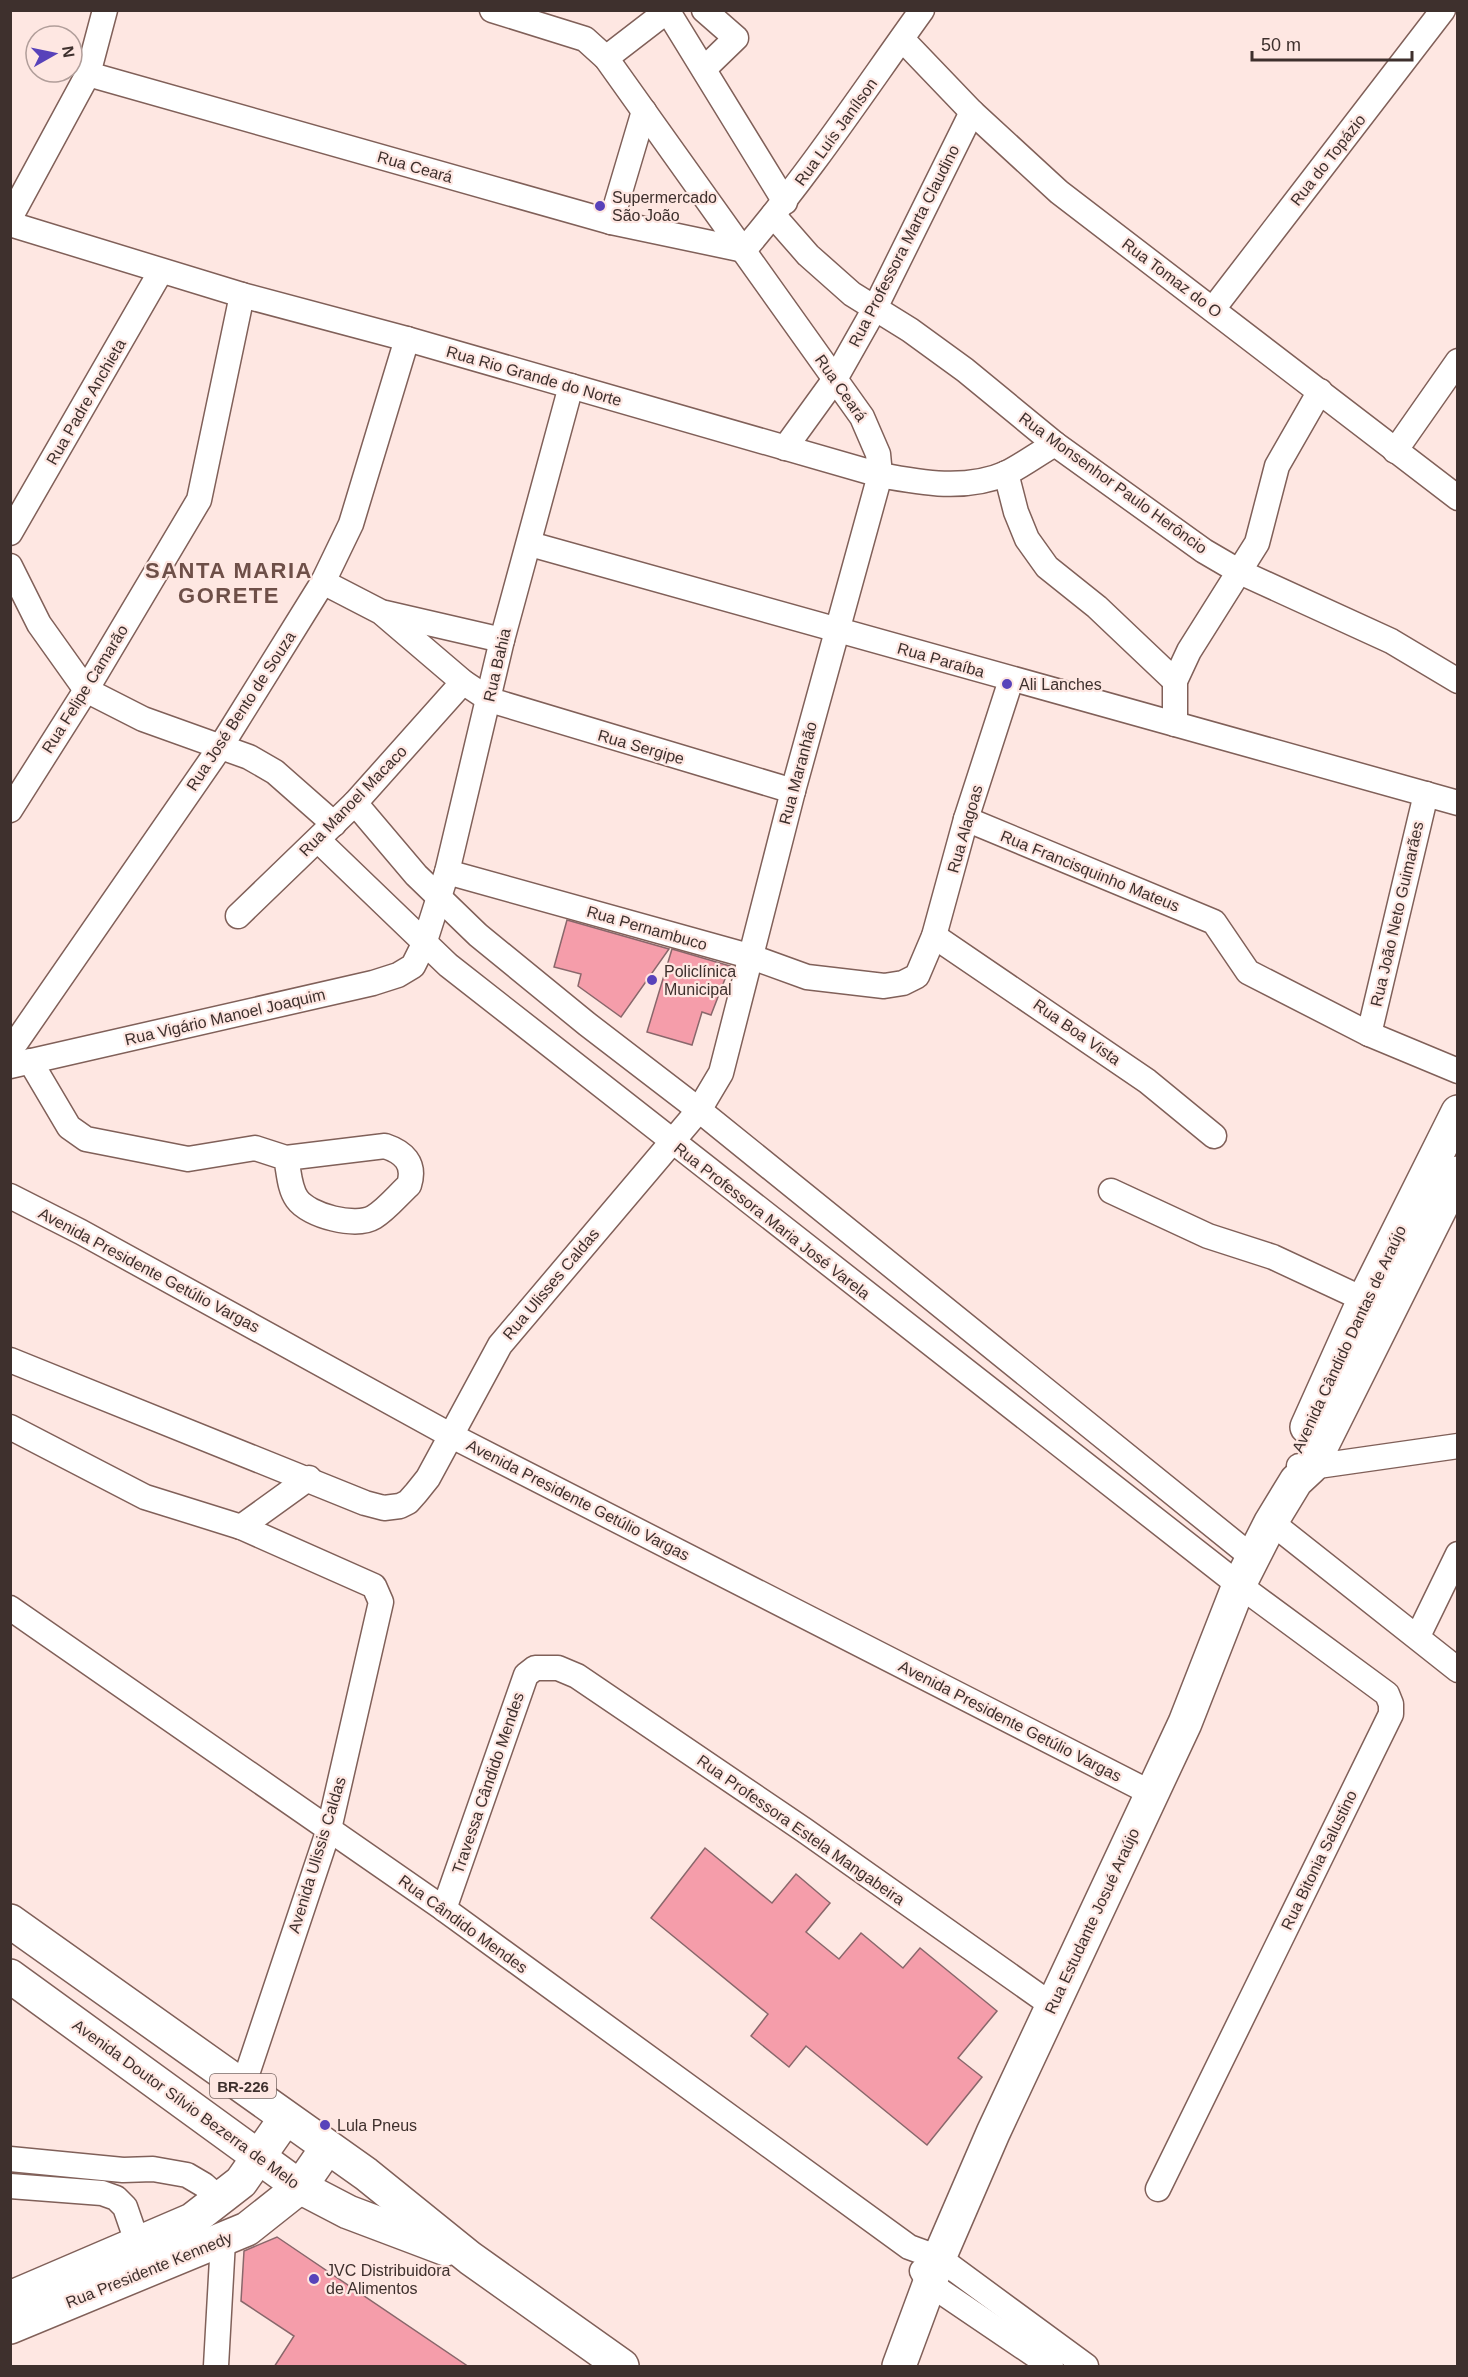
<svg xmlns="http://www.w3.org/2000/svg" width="1468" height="2377" font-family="Arial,sans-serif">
  <rect width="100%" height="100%" fill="#fee7e2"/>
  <!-- building -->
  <g fill="#f59daa" stroke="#89676b" stroke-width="1.5">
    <path d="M567,920L669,949L621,1017L578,986L581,974L554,967Z"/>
    <path d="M672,949L730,966L711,1015L702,1012L692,1045L647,1032Z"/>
    <path d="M705,1848L772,1903L796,1874L830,1903L806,1932L839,1959L861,1933L903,1968L920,1948L997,2011L958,2058L982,2077L927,2145L806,2046L789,2067L751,2036L768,2014L651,1918Z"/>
    <path d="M277,2237L469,2367H274L294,2336L241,2301L244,2251Z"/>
  </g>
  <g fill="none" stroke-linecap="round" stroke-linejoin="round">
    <!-- street casing -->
    <g stroke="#806059" stroke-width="27">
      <g id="street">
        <path d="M667,10L785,202"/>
        <path d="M902,39L972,112L1059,192L1458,498"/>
        <path d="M606,58L667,11"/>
        <path d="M704,69L736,38L704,10"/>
        <path d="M88,74L611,222L744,250C809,174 863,92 922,10"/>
        <path d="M773,215L808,255L852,294L910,330L965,370L1055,444L1204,551L1240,572L1391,641L1458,681"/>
        <path d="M10,218L88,74L105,10"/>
        <path d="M611,222L644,111"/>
        <path d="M10,224L242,295L407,339L880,475C922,483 966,491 1007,473C1023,465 1039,453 1055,444"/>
        <path d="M1213,309L1443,10"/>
        <path d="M785,448L835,379L874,310L972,112"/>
        <path d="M1395,451L1458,361"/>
        <path d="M1006,473L1016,512L1027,539L1047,567L1097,607L1175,681"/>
        <path d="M10,533L161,271"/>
        <path d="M530,544L1458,803"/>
        <path d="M10,566L39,624L86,690L143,719L249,757L275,772L334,824"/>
        <path d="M323,582L381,612L463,682L490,700L793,791"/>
        <path d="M385,613L502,640"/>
        <path d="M1175,724V681L1189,651L1257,543L1277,466L1320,391"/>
        <path d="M355,803L416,875L478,935L587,1024L699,1110L1252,1557"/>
        <path d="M10,810L86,690L199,500L242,295"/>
        <path d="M966,819L1214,922L1248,972L1369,1034L1458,1071"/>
        <path d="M318,840L448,965L1239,1585L1387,1694L1391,1704V1714L1158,2189"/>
        <path d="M447,872L749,956L807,977L884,986L903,983L917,976L934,936L966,819L1011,680"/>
        <path d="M238,916L355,803L463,682"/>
        <path d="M934,936L1147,1081L1214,1136"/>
        <path d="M1369,1034L1426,794"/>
        <path d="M10,1051L221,746L323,582L351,524L407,339"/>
        <path d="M30,1061L69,1127L86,1139L188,1159L255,1148L286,1158L385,1146C403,1152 416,1163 409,1185C398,1195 387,1209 374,1217C356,1228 309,1216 297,1199C289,1188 289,1171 286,1158"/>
        <path d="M10,1066L373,983L398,975L413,966L424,944L447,872L502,640L571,386"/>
        <path d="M1111,1191L1208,1236L1273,1257L1378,1306"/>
        <path d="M10,1196L81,1232L450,1435L1151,1793"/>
        <path d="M10,1360L365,1503L384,1508L400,1506L408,1502L416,1493L428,1478L500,1345L699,1110L721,1073L793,791L880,475L878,454L862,417L606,58L585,39L492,10"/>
        <path d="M10,1427L145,1497L241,1527L374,1586L381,1602L329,1829L243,2086"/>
        <path d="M1299,1466L1311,1467L1458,1446"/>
        <path d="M1271,1522L1458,1670"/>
        <path d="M241,1527L309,1478"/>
        <path d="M10,1608L444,1909L909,2247L939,2258L1086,2366"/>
        <path d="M1418,1636L1458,1554"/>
        <path d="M444,1909L526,1675L535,1668H558L577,1676L804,1830L1053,2006"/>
        <path d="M10,2159L123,2170L153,2169L187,2175L204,2185L221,2200"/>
        <path d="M10,2186L102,2193L116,2198L125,2207L143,2259"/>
        <path d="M922,2271L930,2284L1051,2366"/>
        <path d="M216,2366L223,2241"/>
      </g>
    </g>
    <!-- secondary casing -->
    <g stroke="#806059" stroke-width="36">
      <g id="secondary">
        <path d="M1307,1427L1364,1300L1458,1112"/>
        <path d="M10,2298L192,2220L241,2182L285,2119"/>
        <path d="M10,2327L247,2229L300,2187L327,2148"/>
        <path d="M899,2366L939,2258L993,2133L1185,1723L1239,1585L1271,1522L1296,1481L1311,1467L1458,1173"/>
      </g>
    </g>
    <!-- highway casing -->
    <g stroke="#806059" stroke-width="36">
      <g id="highway">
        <path d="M10,1921L366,2174L470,2258L622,2366"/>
        <path d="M10,1976L300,2187L348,2212L446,2249"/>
      </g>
    </g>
    <!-- street -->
    <use href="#street" stroke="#fff" stroke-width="24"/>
    <!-- secondary -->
    <use href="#secondary" stroke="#fff" stroke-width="33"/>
    <!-- highway -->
    <use href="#highway" stroke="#fff" stroke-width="33"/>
  </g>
  <!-- markers -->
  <g fill="#5842ba" stroke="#fee7e2" stroke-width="2">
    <circle cx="600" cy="206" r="6"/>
    <circle cx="1007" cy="684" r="6"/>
    <circle cx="652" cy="980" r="6"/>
    <circle cx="325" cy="2125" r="6"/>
    <circle cx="314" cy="2279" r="6"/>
  </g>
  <g text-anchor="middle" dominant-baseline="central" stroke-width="4.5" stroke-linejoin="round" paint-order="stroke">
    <!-- shield labels -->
    <rect fill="#fee7e2" stroke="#786763" stroke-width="1.5" x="210" y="2074" width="66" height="24" rx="4.5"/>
    <g font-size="15" font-weight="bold" fill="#3e302d">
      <text x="243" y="2086">BR-226</text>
    </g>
    <!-- street labels -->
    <g font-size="16" fill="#3e302d" stroke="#fee7e2">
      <text transform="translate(836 132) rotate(-54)">Rua Luís Janílson</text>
      <text transform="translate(1328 160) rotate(-52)">Rua do Topázio</text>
      <text transform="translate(415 167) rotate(16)">Rua Ceará</text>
      <text transform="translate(904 246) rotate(-63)">Rua Professora Marta Claudino</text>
      <text transform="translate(1172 278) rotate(37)">Rua Tomaz do O</text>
      <text transform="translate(534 376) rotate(16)">Rua Rio Grande do Norte</text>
      <text transform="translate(841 388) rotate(55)">Rua Ceará</text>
      <text transform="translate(86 402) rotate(-60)">Rua Padre Anchieta</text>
      <text transform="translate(1113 483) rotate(36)">Rua Monsenhor Paulo Herôncio</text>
      <text transform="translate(941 660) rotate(16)">Rua Paraíba</text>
      <text transform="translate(497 665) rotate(-77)">Rua Bahia</text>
      <text transform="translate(85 689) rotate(-58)">Rua Felipe Camarão</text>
      <text transform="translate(241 711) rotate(-57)">Rua José Bento de Souza</text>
      <text transform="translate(641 747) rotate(16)">Rua Sergipe</text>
      <text transform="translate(798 773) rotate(-75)">Rua Maranhão</text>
      <text transform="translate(353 801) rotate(-46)">Rua Manoel Macaco</text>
      <text transform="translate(965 829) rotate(-74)">Rua Alagoas</text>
      <text transform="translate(1090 871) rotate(22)">Rua Francisquinho Mateus</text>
      <text transform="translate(1397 914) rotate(-77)">Rua João Neto Guimarães</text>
      <text transform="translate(647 928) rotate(16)">Rua Pernambuco</text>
      <text transform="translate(225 1017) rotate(-13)">Rua Vigário Manoel Joaquim</text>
      <text transform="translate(1077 1032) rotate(35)">Rua Boa Vista</text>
      <text transform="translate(772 1221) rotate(38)">Rua Professora Maria José Varela</text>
      <text transform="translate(149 1270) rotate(28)">Avenida Presidente Getúlio Vargas</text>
      <text transform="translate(551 1284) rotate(-50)">Rua Ulisses Caldas</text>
      <text transform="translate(1349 1339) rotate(-65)">Avenida Cândido Dantas de Araújo</text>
      <text transform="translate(578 1500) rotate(27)">Avenida Presidente Getúlio Vargas</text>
      <text transform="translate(1010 1721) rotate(27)">Avenida Presidente Getúlio Vargas</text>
      <text transform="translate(488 1783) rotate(-71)">Travessa Cândido Mendes</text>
      <text transform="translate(801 1830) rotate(35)">Rua Professora Estela Mangabeira</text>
      <text transform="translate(317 1855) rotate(-73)">Avenida Ulissis Caldas</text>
      <text transform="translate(1319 1860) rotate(-64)">Rua Bitonia Salustino</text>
      <text transform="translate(1092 1921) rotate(-65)">Rua Estudante Josué Araújo</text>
      <text transform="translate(463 1924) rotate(36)">Rua Cândido Mendes</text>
      <text transform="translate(186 2104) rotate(36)">Avenida Doutor Sílvio Bezerra de Melo</text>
      <text transform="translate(149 2270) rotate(-22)">Rua Presidente Kennedy</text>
    </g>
    <!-- poi labels -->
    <g font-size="16" fill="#3e302d" stroke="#fee7e2" text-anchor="start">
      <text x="612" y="197">Supermercado<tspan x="612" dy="18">São João</tspan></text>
      <text x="1019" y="684">Ali Lanches</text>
      <text x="664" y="971">Policlínica<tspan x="664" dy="18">Municipal</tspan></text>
      <text x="337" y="2125">Lula Pneus</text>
      <text x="326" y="2270">JVC Distribuidora<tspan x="326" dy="18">de Alimentos</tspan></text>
    </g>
    <!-- district labels -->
    <g font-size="22" font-weight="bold" letter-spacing="1.5" fill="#6e4f48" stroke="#fee7e2">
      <text x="229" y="570">SANTA MARIA<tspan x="229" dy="25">GORETE</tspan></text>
    </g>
  </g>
  <!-- border -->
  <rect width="1468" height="2377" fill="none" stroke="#3e302d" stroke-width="24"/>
  <!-- north arrow -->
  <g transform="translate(54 54) rotate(81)"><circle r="28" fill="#fee7e2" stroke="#b19e9a" stroke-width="1.5"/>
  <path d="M0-4.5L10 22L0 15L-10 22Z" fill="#5842ba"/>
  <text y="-9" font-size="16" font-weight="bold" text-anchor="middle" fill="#3e302d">N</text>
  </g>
  <!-- scale -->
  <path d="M1252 51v9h160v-9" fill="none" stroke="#3e302d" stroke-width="3"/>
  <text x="1261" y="51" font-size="18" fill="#3e302d" stroke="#fee7e2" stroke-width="4.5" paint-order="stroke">50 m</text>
</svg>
